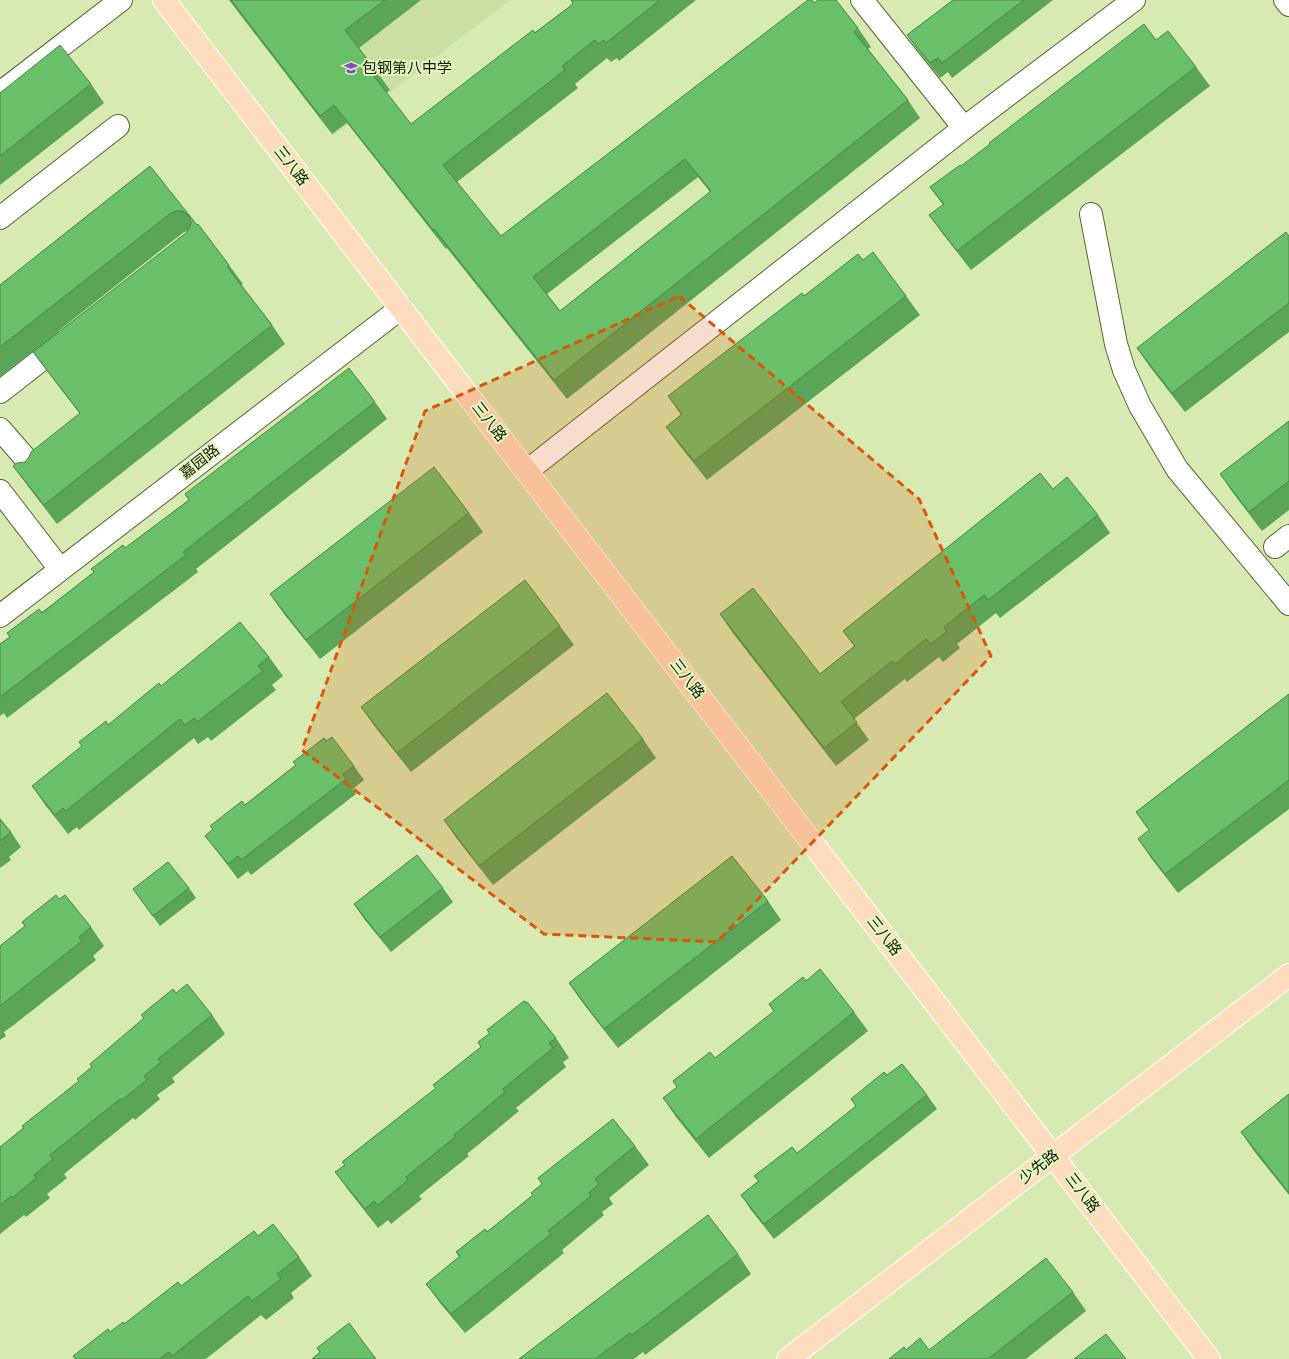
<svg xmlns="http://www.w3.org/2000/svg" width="1289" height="1359" font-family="'Alegreya Sans','Noto Sans SC',sans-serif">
  <rect width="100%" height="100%" fill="#d6eab2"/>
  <!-- built -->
  <path fill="#cadfa1" d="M229,0H510L333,136Z"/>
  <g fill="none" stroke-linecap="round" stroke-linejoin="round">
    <!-- minor casing -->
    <g stroke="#566634" stroke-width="24">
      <g id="minor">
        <path d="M862,0L964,128"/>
        <path d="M1285,0L1289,5"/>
        <path d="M0,93L121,0"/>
        <path d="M1091,214L1116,344L1124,370L1140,406L1177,469L1289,604"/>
        <path d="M0,218L118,126"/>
        <path d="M0,392L64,342"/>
        <path d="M0,429L27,460L32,470"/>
        <path d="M527,471L964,128L1134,0"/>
        <path d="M0,491L60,569"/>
        <path d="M1275,547L1289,536"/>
        <path d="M0,616L401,308"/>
      </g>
    </g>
    <!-- major casing -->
    <g stroke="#fff" stroke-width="24">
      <g id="major">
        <path d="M164,0L1209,1359"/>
        <path d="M788,1359L1289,975"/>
      </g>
    </g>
    <!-- minor -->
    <use href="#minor" stroke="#fff" stroke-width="22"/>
    <!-- major -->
    <use href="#major" stroke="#feddbf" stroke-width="22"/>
  </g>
  <!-- wall -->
  <g fill="#5ba559" fill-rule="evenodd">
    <path d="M229,0H421L359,48L377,72L390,90L386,93L411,124L569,7L573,3L571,0H696L619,61L617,58L611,62L607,58L575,84L578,88L457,182L501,236L814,3L858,28L871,47L868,49L908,100L920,118L567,399L447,248L446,249L347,123L332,134ZM698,177L710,192L560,311L547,294Z"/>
    <path d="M953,0H1053L952,78L948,72L940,78L917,49L907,35Z"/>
    <path d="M1156,40L1196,67L1210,86L971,270L943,234L929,215L943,205L930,187Z"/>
    <path d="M91,84L104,103L0,185V93Z"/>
    <path d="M150,166L197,225L229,265L243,284L241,285L272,325L285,344L57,524L27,485L13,466L25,462L80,414L47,371L33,352L186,233L188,231L184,232L0,377V285Z"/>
    <path d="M1289,236V332L1185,412L1150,367L1137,348Z"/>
    <path d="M863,260L906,296L920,315L707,480L680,446L666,427L681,415L668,396L804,296Z"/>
    <path d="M375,402L387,419L196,569L198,572L7,718L4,713L0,716V644L189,500L185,494Z"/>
    <path d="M1289,421V510L1262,531L1233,493L1220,474Z"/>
    <path d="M1053,489L1098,515L1110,533L1000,618L996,613L957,644L960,648L943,662L939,657L907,682L905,679L854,719L869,740L836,766L732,632L720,614L820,674L854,646L843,631Z"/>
    <path d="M469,513L483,532L320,659L284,614L270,594Z"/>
    <path d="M560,626L574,645L411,772L375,727L361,707Z"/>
    <path d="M269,657L283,676L272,685L276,690L211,741L208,737L198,744L194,738L79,830L77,827L68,834L46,806L32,786L82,746L79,742L108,725L161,686Z"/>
    <path d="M1289,694V809L1178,893L1151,858L1138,839L1149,830L1136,812Z"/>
    <path d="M643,739L656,758L493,885L457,839L444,820Z"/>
    <path d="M326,741L354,766L364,780L353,789L356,794L251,875L248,871L238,879L216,850L205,836Z"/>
    <path d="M0,819L11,832L21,847L9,857L11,860L0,868Z"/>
    <path d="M189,888L196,898L160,926L133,889Z"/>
    <path d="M443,888L453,902L391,952L364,919L354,904Z"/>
    <path d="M59,899L91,927L104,946L93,956L96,960L15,1024L4,1032L6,1036L0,1040V946Z"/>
    <path d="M768,901L781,920L618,1048L582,1002L569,983Z"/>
    <path d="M806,981L854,1012L868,1031L709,1158L676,1117L663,1098L677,1087L673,1081L715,1058L774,1012L769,1004Z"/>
    <path d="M176,993L212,1015L225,1034L172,1078L175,1082L157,1095L160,1099L135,1120L133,1118L64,1174L67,1178L47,1194L50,1198L26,1217L24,1215L0,1234V1147L23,1128L79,1081L92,1067Z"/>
    <path d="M487,1030L556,1038L569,1058L563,1062L566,1067L516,1108L519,1111L467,1154L469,1156L419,1196L422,1199L391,1224L388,1220L378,1228L349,1191L335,1172L345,1165L342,1162L436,1089L433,1085L481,1047L489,1033Z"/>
    <path d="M887,1075L927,1095L937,1109L774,1239L751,1210L741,1195L758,1181L754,1176L797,1153L856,1106L851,1099Z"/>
    <path d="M1289,1094V1195L1254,1151L1241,1132Z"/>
    <path d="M635,1146L649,1165L609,1198L613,1204L602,1212L604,1215L562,1250L564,1253L465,1333L440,1303L426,1284L459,1257L456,1252L487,1232L533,1195L542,1184L538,1178Z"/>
    <path d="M258,1236L299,1257L312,1276L291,1293L294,1298L266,1320L261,1315L206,1359H75L110,1332L124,1324L181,1286Z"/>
    <path d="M738,1254L751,1274L645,1355L643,1352L634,1359H519Z"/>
    <path d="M1073,1292L1086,1311L1026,1359H889L906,1350H929Z"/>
  </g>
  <!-- building -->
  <g fill="#6ac068" stroke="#4a8649" fill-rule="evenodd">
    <path d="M231,0H385L345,30L377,72L373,75L411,124L533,30L535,33L569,7L573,3L571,0H660L606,43L604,40L598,44L595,40L562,66L565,70L443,165L501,236L808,0H812L814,3L818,0H836L858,28L854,32L908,100L554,380L434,229L433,230L334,105L320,116ZM685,159L711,191L560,311L533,277Z"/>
    <path d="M953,0H1024L942,63L938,58L930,63L907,35Z"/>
    <path d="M1144,24L1156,40L1168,31L1196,67L957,251L929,215L944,204L930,187L960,165L961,166L990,144L989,143Z"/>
    <path d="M60,45L91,84L0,156V93Z"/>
    <path d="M150,166L197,225L198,224L229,265L227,267L272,325L44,505L13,466L17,463L25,462L29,457L31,452L80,413L33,352L186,233L190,227L191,222L189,216L183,211H176L171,213L0,347V285Z"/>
    <path d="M1286,232L1289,236V303L1172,393L1137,348Z"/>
    <path d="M873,252L906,296L694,461L666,427L682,414L668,396L802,293L804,296L858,254L863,260Z"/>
    <path d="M349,368L375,402L183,552L186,555L0,697V644L10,637L7,633L39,609L42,613L94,572L91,569L123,545L125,548L189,500L185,494Z"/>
    <path d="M1289,421V481L1249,512L1220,474Z"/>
    <path d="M434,467L469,513L306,640L270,594Z"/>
    <path d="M1040,473L1053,489L1067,477L1098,515L988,600L984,595L944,627L947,631L931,644L926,639L895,664L892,661L841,702L857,722L824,748L720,614L753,588L820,674L855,646L843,631Z"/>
    <path d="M525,580L560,626L397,753L361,707Z"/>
    <path d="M240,622L269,657L258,666L263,671L197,722L194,718L185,725L180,719L66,811L63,808L55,815L32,786L82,746L79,742L106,721L108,725L159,683L161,686Z"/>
    <path d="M607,693L643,739L479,866L444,820Z"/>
    <path d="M1289,694V780L1165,874L1138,839L1149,830L1136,812Z"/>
    <path d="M332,737L354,766L343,774L346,779L241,860L238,856L228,864L205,836L213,829L210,826L242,801L245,805L296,765L293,762L324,738L326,741Z"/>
    <path d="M0,819L11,832L0,841Z"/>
    <path d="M417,855L443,888L380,937L354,904Z"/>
    <path d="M732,856L768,901L604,1029L569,983Z"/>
    <path d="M168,862L189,888L153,916L133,889Z"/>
    <path d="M56,895L59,899L65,895L91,927L79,937L82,941L0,1006V946L25,926L22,922Z"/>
    <path d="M820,969L854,1012L696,1139L663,1098L677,1087L673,1081L710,1052L715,1058L774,1011L769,1004L803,977L806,981Z"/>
    <path d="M187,984L212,1015L158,1059L161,1062L144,1076L147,1080L122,1100L120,1099L50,1155L53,1159L34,1175L36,1178L12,1198L11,1196L0,1205V1147L24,1128L22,1126L79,1081L77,1079L92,1067L90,1064L144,1018L141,1015L173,989L176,993Z"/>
    <path d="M524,1001L528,1003L556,1038L549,1043L553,1048L503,1089L505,1092L454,1135L455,1137L406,1177L408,1180L378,1205L374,1201L365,1209L335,1172L345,1165L342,1162L436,1088L433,1085L481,1047L478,1042L490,1033L487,1030Z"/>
    <path d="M902,1064L927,1095L764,1224L741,1195L759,1181L754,1176L792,1147L797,1153L856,1106L851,1099L884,1072L887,1075Z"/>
    <path d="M1289,1094V1193L1241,1132Z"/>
    <path d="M613,1119L635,1146L595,1179L599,1184L589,1193L591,1196L548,1231L551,1234L451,1314L426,1284L460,1256L456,1252L485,1229L487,1232L533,1195L531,1193L542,1184L538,1178Z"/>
    <path d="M708,1215L738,1254L632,1335L630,1333L595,1359H519Z"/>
    <path d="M273,1224L299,1257L277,1274L281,1279L252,1301L248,1296L172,1356L169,1352L159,1359H75L73,1356L108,1329L110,1332L123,1322L124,1324L178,1282L181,1286L254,1231L258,1236Z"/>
    <path d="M1046,1258L1073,1292L988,1359H889L904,1347L906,1350L920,1338L929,1350Z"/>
    <path d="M349,1323L376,1359H312L320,1352L317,1348Z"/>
    <path d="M1106,1334L1126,1359H1074Z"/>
  </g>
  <!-- marked area -->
  <path fill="#dd560c" fill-opacity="0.2" stroke="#dd560c" stroke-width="3" stroke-dasharray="8 5" stroke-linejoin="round" d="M679,296L919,499L991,656L717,942L544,934L302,750L425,411Z"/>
  <!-- icons -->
  <defs>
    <g id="school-bare" transform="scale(1.08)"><path d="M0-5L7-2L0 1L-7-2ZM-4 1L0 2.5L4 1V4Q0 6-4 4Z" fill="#854bc1" stroke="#e4f7bf" stroke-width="2.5" paint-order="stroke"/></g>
  </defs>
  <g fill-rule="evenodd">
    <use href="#school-bare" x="351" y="68"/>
  </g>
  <g text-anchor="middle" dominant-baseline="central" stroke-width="4" stroke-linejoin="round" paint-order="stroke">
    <!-- poi labels -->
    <g font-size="15" fill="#111804" stroke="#e4f7bf" text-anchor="start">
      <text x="362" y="68">包钢第八中学</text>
    </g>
    <!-- street labels -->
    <g font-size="15" fill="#111804" stroke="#e4f7bf">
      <text transform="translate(291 166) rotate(52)">三八路</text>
      <text transform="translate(489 422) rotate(52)">三八路</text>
      <text transform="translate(200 462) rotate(-38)">嘉园路</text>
      <text transform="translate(687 679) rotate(52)">三八路</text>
      <text transform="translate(884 936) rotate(52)">三八路</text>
      <text transform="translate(1039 1167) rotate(-37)">少先路</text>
      <text transform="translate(1082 1193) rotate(53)">三八路</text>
    </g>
  </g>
</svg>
